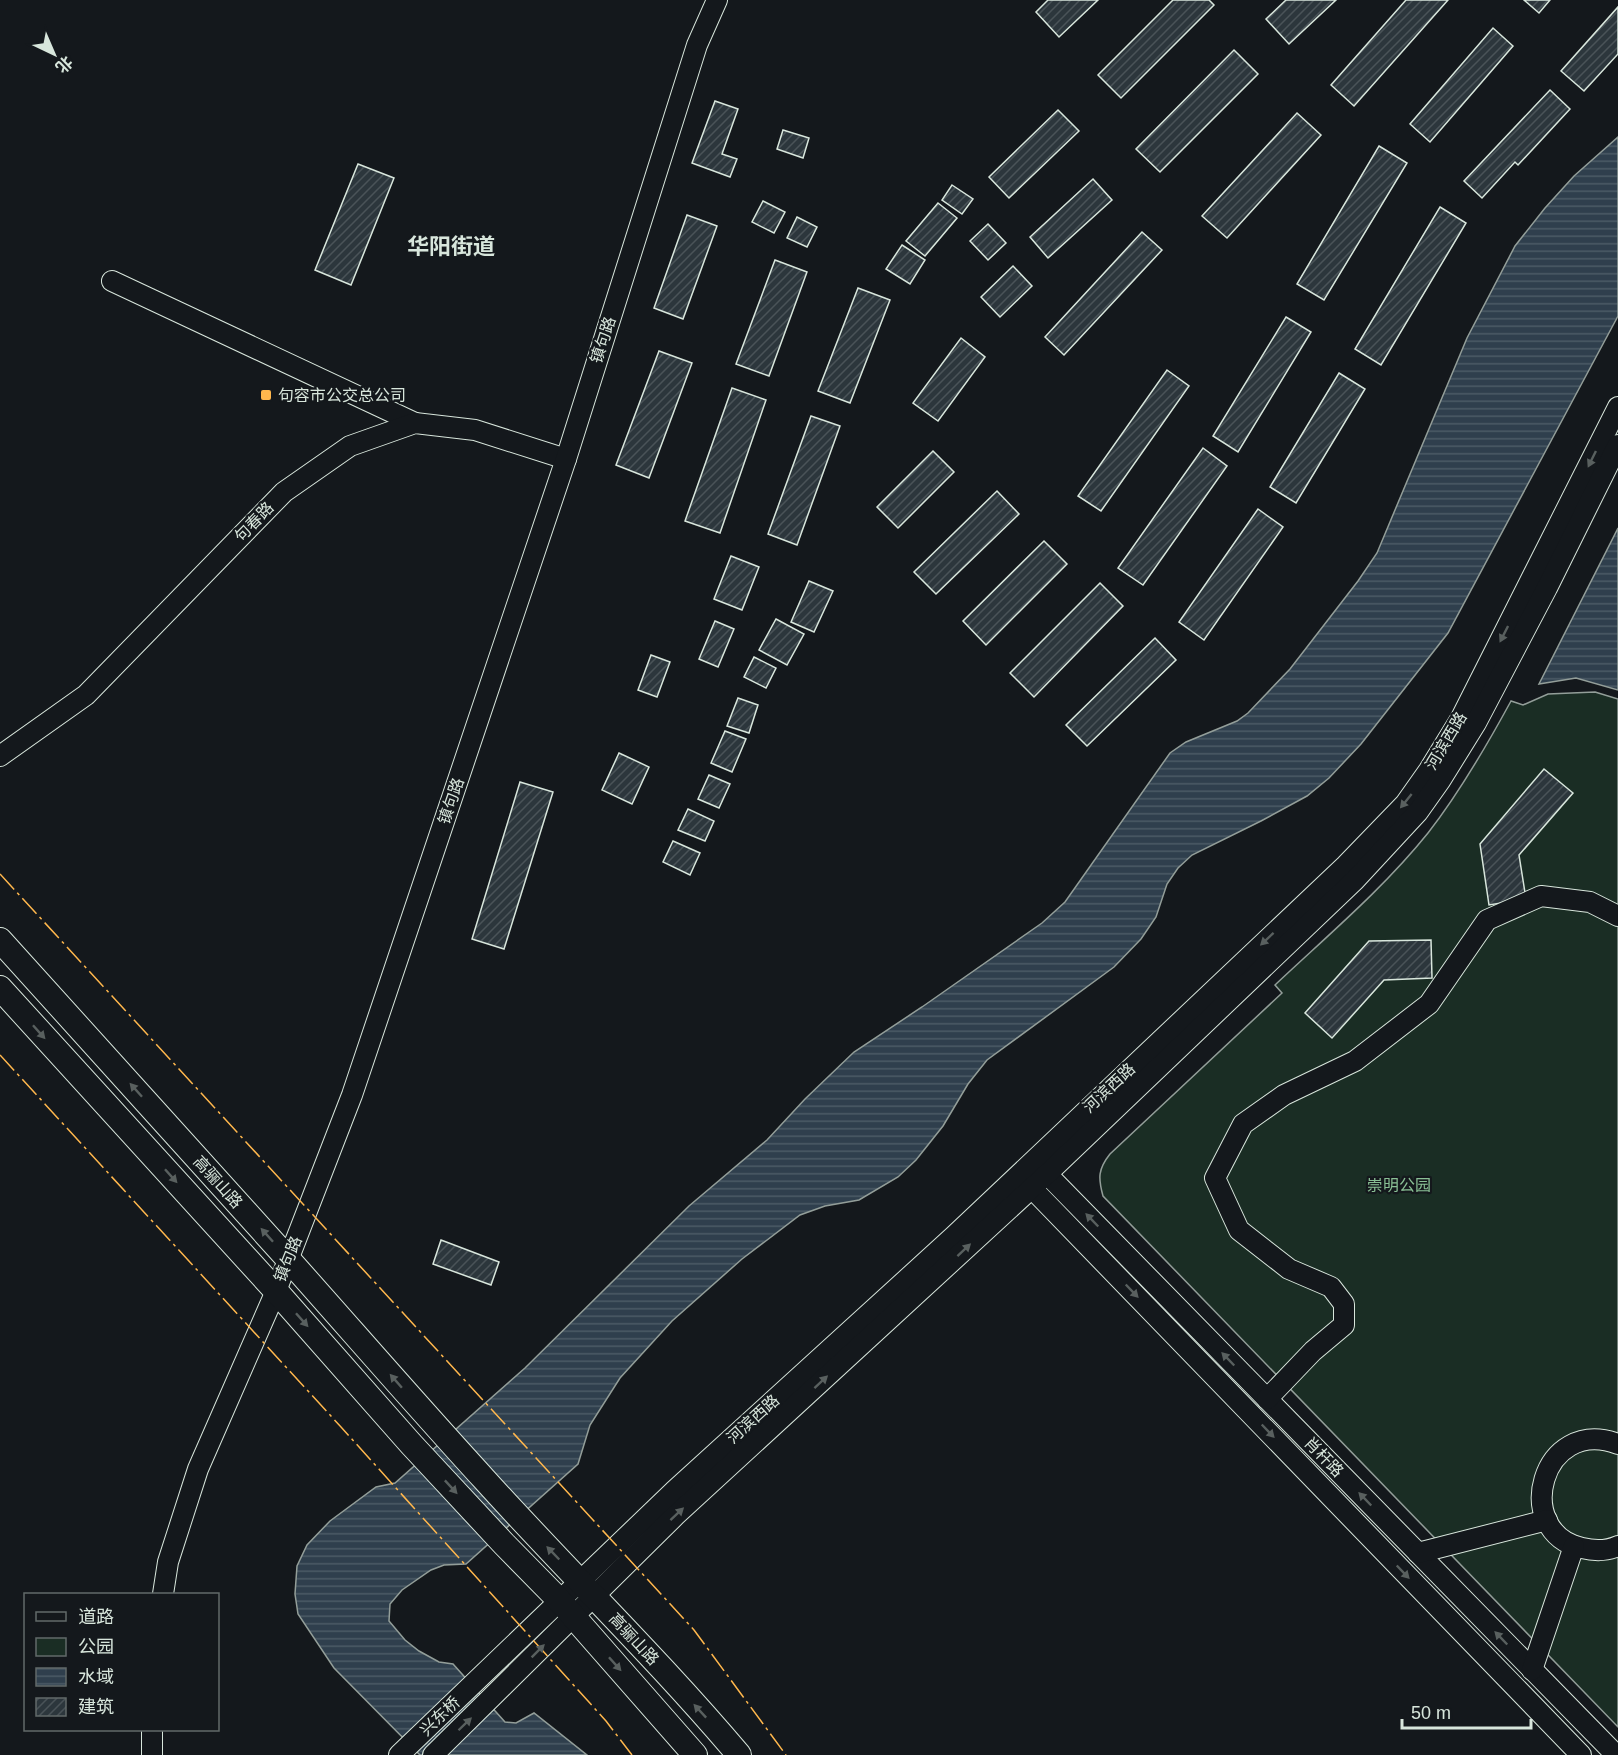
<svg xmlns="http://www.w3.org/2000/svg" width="1618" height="1755" font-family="Helvetica,'Noto Sans SC',sans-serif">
  <defs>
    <pattern id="water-rules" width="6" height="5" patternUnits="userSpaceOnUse" patternTransform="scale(1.5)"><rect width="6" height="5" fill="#2f3f4d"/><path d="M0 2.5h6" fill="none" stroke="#4c5b66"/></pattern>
    <pattern id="building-hatch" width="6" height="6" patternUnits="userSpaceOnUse" patternTransform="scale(1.5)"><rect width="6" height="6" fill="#2c363c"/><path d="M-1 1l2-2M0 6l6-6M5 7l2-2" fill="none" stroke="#4a5358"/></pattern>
  </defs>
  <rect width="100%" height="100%" fill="#14181c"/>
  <!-- park -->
  <path fill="#1a2d24" stroke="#939e99" stroke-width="1.5" d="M1595,692L1618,699V1727L1103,1196C1098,1178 1098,1169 1110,1154L1282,993L1275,985C1327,936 1383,889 1428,833C1460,792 1486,747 1511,701L1523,705L1548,694Z"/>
  <!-- water -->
  <g fill="url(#water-rules)" stroke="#939e99" stroke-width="1.5">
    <path d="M1618,137V316L1448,633L1361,744L1329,778L1307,796L1261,821L1192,855L1178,868L1167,884L1156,917L1141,939L1114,967L987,1060L968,1084L943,1126L916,1160L898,1177L859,1200L825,1206L800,1215L742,1259L672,1321L620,1378L590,1425L578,1464L466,1564L444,1565L431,1570L402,1590L390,1604L389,1621L405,1640L419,1651L439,1662L453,1664L505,1722L516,1723L534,1713L587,1755H420L334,1668L298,1614L295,1594L297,1566L307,1545L330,1521L376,1487L395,1483L525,1368L689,1206L767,1140L805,1099L854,1052L922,1007L1042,923L1065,902L1170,753L1186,742L1237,721L1248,713L1290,669L1358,581L1377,553L1467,338L1515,246L1545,208L1574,176Z"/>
    <path d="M1618,528V690L1576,678L1539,684Z"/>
  </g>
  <!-- building -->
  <g fill="url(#building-hatch)" stroke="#d8e6dc" stroke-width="1.5">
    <path d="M1048,0H1098L1059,37L1036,12Z"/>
    <path d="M1173,0H1209L1214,5L1121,98L1098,75Z"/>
    <path d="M1286,0H1336L1289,44L1266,19Z"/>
    <path d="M1406,0H1448L1354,106L1331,85Z"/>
    <path d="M1524,0H1550L1539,13Z"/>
    <path d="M1618,7V54L1584,91L1561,71Z"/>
    <path d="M1493,28L1513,46L1430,142L1410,124Z"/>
    <path d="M1234,50L1258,74L1160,172L1136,149Z"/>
    <path d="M1550,90L1570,109L1518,165L1515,162L1482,198L1464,181Z"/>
    <path d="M715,101L738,109L722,154L737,159L730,177L692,163Z"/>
    <path d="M1058,110L1079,131L1009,198L989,177Z"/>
    <path d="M1297,113L1321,135L1227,238L1202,216Z"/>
    <path d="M783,130L809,138L803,158L777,149Z"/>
    <path d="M1379,146L1407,163L1324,300L1297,284Z"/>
    <path d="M358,164L394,178L351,285L315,270Z"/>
    <path d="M1093,179L1112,200L1048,258L1030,237Z"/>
    <path d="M952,185L973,199L962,214L942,200Z"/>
    <path d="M763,201L785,212L774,233L752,222Z"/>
    <path d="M938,203L957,218L925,256L906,241Z"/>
    <path d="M1440,207L1466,223L1381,365L1355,349Z"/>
    <path d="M687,215L717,226L683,319L654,308Z"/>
    <path d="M797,217L817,227L807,247L787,238Z"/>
    <path d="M988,224L1006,243L988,260L970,241Z"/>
    <path d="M1142,232L1162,250L1064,355L1045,337Z"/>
    <path d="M902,245L925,260L910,284L886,269Z"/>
    <path d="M775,260L807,272L769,376L736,364Z"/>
    <path d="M1013,266L1032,286L1000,317L981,297Z"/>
    <path d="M858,288L890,300L850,403L818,391Z"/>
    <path d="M1286,317L1311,332L1238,452L1213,436Z"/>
    <path d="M961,338L985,357L938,421L913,403Z"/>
    <path d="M659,351L692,363L649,478L616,465Z"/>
    <path d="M1167,370L1189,386L1101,511L1078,496Z"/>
    <path d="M1339,373L1365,389L1296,503L1270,487Z"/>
    <path d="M732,388L766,400L720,533L685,521Z"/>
    <path d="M811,416L840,426L797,545L768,534Z"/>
    <path d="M1203,448L1227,466L1143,585L1118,568Z"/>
    <path d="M933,451L954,472L898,528L877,507Z"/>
    <path d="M997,491L1019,514L936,594L914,572Z"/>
    <path d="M1258,509L1283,527L1204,640L1179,622Z"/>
    <path d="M1044,541L1067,564L986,645L963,621Z"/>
    <path d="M731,556L759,567L742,610L714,599Z"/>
    <path d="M809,581L833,591L814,632L791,622Z"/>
    <path d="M1100,583L1123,606L1034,697L1010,673Z"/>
    <path d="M776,619L804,634L787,665L759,650Z"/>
    <path d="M715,621L734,629L718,667L699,659Z"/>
    <path d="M1155,638L1176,660L1087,746L1066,725Z"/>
    <path d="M651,655L670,662L657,697L638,690Z"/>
    <path d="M754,657L776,668L766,688L744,677Z"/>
    <path d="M738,698L758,705L749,733L727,726Z"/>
    <path d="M725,731L746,739L732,772L711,763Z"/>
    <path d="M619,753L649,767L632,804L602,790Z"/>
    <path d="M1544,769L1573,793L1519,855L1526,899L1489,905L1480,844Z"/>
    <path d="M709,775L730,784L719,808L698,799Z"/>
    <path d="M520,782L553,792L504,949L472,939Z"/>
    <path d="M688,809L714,821L705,841L678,830Z"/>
    <path d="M673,841L700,853L690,875L663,862Z"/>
    <path d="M1431,940L1432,978L1384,980L1332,1038L1305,1013L1369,941Z"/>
    <path d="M441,1240L499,1262L491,1285L433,1264Z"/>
  </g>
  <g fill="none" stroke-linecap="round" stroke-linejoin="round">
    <!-- minor casing -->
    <g stroke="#d8e6dc" stroke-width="22">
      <g id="minor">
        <path d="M112,281L415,423"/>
        <path d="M0,756L86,695L284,492L350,446L415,423L475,430L566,459"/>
        <path d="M1038,1165L1616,1755"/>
        <path d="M1022,1178L1581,1755"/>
        <path d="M1267,1399L1313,1351L1344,1325V1304L1331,1287L1289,1269L1239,1230L1215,1178L1243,1124L1284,1095L1355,1061L1429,1004L1487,920L1541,896L1590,902L1618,916"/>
        <path d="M1618,1444C1541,1415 1511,1532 1582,1548C1594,1551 1607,1551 1618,1546"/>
        <path d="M1418,1553L1547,1520"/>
        <path d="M163,1594L168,1562L198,1469L276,1291L352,1095L566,459L697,45L717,0"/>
        <path d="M1532,1670L1574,1546"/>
        <path d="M152,1755V1730"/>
        <path d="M399,1755L674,1491L954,1236L1346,865L1405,804L1429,770L1461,718L1618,407"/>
        <path d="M433,1755L676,1515L1047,1174L1355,880L1418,812L1440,781L1476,723L1547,588L1618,445"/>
      </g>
    </g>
    <!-- major casing -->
    <g stroke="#d8e6dc" stroke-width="26">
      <g id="major">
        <path d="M0,940C96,1047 193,1153 289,1260C354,1333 418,1407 484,1479C568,1572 658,1659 739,1755"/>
        <path d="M0,988L276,1291L411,1444L504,1544L559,1600L695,1755"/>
      </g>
    </g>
    <!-- minor -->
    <use href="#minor" stroke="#14181c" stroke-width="20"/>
    <!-- major -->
    <use href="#major" stroke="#14181c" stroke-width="24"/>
    <!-- power -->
    <g stroke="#ffb74d" stroke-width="1.5" stroke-dasharray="21 4.5 3 4.5" stroke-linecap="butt">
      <path d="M0,874L694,1630L786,1755"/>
      <path d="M0,1055L341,1427L606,1721L632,1755"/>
    </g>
  </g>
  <!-- one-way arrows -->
  <defs><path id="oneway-solid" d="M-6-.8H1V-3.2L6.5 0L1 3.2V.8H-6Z" transform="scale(1.5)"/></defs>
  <g fill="#59605f">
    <use href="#oneway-solid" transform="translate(1592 459) rotate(116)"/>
    <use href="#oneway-solid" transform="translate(1504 634) rotate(117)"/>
    <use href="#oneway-solid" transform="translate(1406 801) rotate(129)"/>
    <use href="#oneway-solid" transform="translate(1267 939) rotate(137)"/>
    <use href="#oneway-solid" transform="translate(39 1032) rotate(48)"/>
    <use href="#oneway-solid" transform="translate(136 1090) rotate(-132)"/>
    <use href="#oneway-solid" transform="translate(171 1176) rotate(48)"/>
    <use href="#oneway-solid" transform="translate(1092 1220) rotate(-134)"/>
    <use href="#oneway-solid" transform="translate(267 1235) rotate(-132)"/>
    <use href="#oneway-solid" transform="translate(964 1250) rotate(-43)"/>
    <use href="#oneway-solid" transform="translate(1132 1291) rotate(46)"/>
    <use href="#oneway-solid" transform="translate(302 1320) rotate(48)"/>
    <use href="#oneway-solid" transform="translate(1228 1359) rotate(-134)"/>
    <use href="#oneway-solid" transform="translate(396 1381) rotate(-131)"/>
    <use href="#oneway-solid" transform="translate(821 1382) rotate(-43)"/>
    <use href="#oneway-solid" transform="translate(1268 1431) rotate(46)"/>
    <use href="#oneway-solid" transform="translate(451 1487) rotate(47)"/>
    <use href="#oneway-solid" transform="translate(1365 1499) rotate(-134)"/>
    <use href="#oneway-solid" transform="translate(677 1514) rotate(-43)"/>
    <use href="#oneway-solid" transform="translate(553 1553) rotate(-134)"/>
    <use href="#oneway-solid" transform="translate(1403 1572) rotate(46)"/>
    <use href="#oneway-solid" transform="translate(1501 1638) rotate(-134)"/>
    <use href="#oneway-solid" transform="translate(538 1651) rotate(-45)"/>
    <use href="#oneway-solid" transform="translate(615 1664) rotate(48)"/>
    <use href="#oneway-solid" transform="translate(700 1711) rotate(-133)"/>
    <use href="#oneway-solid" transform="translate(465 1724) rotate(-44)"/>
  </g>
  <!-- markers -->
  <rect fill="#ffb74d" stroke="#14181c" stroke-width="2" x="260" y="389" width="12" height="12" rx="3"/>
  <g text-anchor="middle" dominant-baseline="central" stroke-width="4.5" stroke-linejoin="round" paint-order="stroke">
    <!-- street labels -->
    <g font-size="16" fill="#d8e6dc" stroke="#14181c">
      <text transform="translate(603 340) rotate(-72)">镇句路</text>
      <text transform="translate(254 522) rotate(-46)">句春路</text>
      <text transform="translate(1446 741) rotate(-59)">河滨西路</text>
      <text transform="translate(451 801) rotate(-71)">镇句路</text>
      <text transform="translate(1109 1088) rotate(-43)">河滨西路</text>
      <text transform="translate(218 1182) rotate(48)">高骊山路</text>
      <text transform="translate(288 1259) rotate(-68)">镇句路</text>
      <text transform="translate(753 1419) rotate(-42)">河滨西路</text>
      <text transform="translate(1324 1457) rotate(46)">肖杆路</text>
      <text transform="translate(634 1639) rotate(47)">高骊山路</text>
      <text transform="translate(440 1716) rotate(-44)">兴东桥</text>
    </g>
    <!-- poi labels -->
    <g font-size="16" fill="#d8e6dc" stroke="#14181c" text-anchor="start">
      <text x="278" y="395">句容市公交总公司</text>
    </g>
    <!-- park labels -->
    <g font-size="16" fill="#8ac095" stroke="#14181c">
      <text x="1399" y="1185">崇明公园</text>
    </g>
    <!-- district labels -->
    <g font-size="22" font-weight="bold" fill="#d8e6dc" stroke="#14181c">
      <text x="451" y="246">华阳街道</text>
    </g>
  </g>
  <!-- legend -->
  <rect x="24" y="1593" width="195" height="138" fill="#14181c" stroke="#626a69" stroke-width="1.5"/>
  <rect x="36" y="1612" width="30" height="9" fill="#14181c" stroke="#626a69" stroke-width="1.5"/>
  <text x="78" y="1623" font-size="18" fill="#d8e6dc">道路</text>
  <rect x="36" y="1638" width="30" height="18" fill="#1a2d24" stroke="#626a69" stroke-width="1.5"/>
  <text x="78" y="1653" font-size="18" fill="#d8e6dc">公园</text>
  <rect x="36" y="1668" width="30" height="18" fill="url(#water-rules)" stroke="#626a69" stroke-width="1.5"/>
  <text x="78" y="1683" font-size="18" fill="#d8e6dc">水域</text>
  <rect x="36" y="1698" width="30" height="18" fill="url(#building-hatch)" stroke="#626a69" stroke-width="1.5"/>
  <text x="78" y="1713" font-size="18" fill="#d8e6dc">建筑</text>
  <!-- north arrow -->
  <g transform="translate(54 54) rotate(136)" stroke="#14181c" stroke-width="4.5" paint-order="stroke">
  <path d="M0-4.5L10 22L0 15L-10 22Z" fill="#d8e6dc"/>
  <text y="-9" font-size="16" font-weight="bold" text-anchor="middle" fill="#d8e6dc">北</text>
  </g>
  <!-- scale -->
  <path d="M1402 1719v9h129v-9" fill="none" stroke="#d8e6dc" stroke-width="3"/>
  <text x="1411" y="1719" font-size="18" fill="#d8e6dc" stroke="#14181c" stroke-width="4.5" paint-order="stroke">50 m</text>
</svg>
